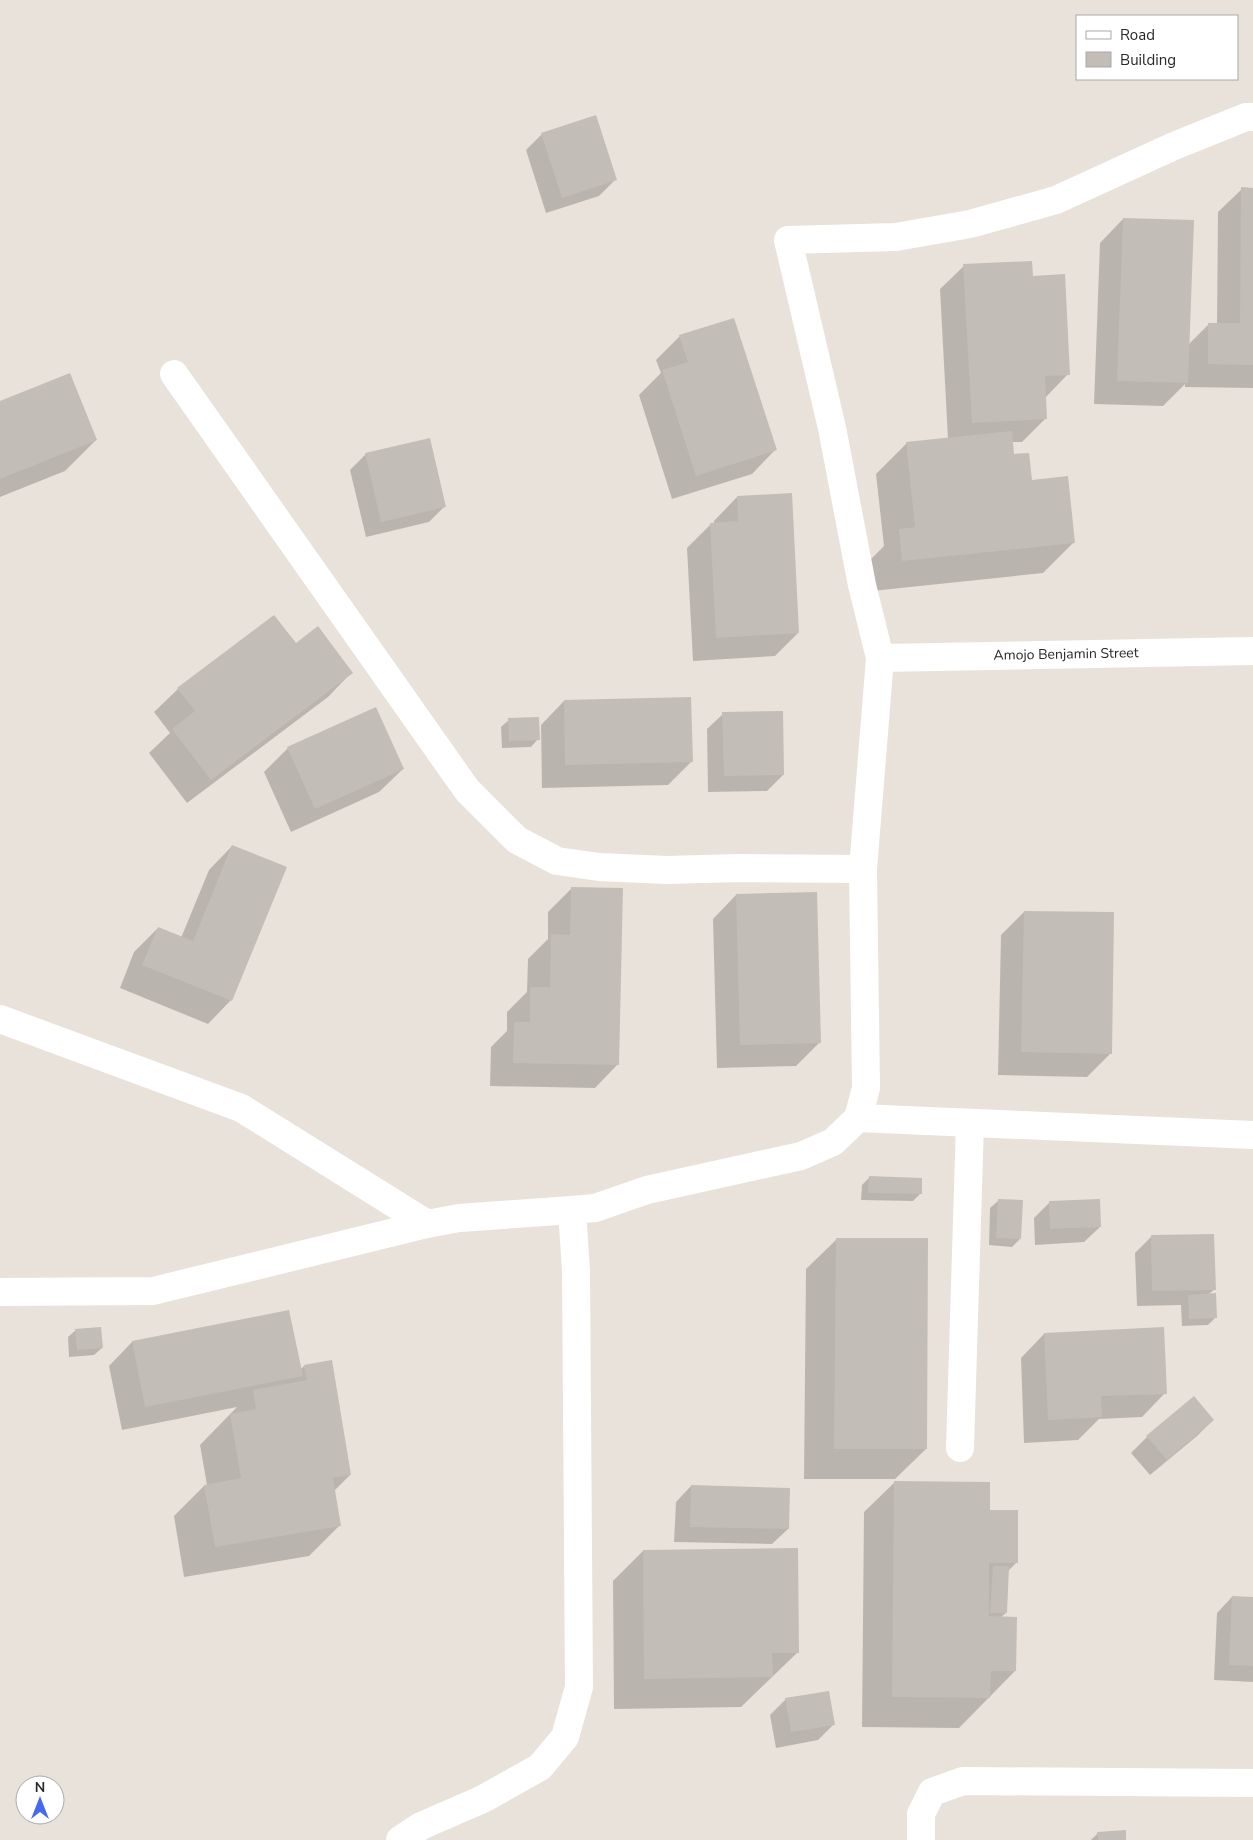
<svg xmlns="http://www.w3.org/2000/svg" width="1253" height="1840" font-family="'Nunito Sans',sans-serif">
  <rect width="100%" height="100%" fill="#e9e2da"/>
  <!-- shadow -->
  <g fill="#0003">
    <path d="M542,134L615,180L599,196L546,213L526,150Z"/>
    <path d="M1242,189H1253V388L1185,387V384L1163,406L1094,404L1100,243L1123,219L1188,345L1209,324H1217L1218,212Z"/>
    <path d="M964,266L1031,277L1068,374L1045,398L1046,418L1022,442H1012L1013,456L1074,542L1043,573L872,591L869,561L884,546L876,474L907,443L948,439L940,289Z"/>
    <path d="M680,336L775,450L752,474L672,499L639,395L661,373L656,360Z"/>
    <path d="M0,402L96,440L65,471L0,497Z"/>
    <path d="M366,454L445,506L429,522L366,537L350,470Z"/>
    <path d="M737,497L798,633L775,656L693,661L687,548L711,524H714V521Z"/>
    <path d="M295,645L351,673L328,697L187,803L149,753L170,733L154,712L178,689Z"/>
    <path d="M564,701L691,762L668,785L542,788L541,725Z"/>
    <path d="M723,714L783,775L767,791L708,792L707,729Z"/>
    <path d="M509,720L538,739L531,747L502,748L501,727Z"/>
    <path d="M288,748L403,769L379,792L291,832L264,772Z"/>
    <path d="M232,846L231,1000L208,1024L120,988L134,952L158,928L181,938L209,870Z"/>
    <path d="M572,888L618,1064L595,1088L490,1086L491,1047L507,1031V1012L527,992L528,959L548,939V912Z"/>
    <path d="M736,895L820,1042L796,1066L717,1068L713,919Z"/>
    <path d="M1024,912L1111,1053L1087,1077L998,1075L1001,935Z"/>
    <path d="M869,1178L921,1193L913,1201L861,1200L862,1185Z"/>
    <path d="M998,1201L1020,1239L1012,1247L989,1245L990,1208Z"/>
    <path d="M1050,1202L1100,1227L1084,1242L1035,1245L1034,1218Z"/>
    <path d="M1151,1237L1215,1289L1209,1294L1216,1317L1208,1325L1182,1326L1181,1305L1137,1306L1135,1253Z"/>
    <path d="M837,1239L926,1449L895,1479H804L806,1269Z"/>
    <path d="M288,1312L300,1370L304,1366L350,1475L334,1491L340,1525L309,1556L184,1577L174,1516L204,1486L207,1485L200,1445L237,1407L122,1430L109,1366L132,1342Z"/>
    <path d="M76,1330L102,1348L94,1355L69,1357L68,1337Z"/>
    <path d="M1044,1334L1165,1393L1142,1417L1099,1419L1078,1440L1024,1443L1021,1358Z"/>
    <path d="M1213,1420L1197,1436L1150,1475L1131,1453L1147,1437Z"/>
    <path d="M895,1482L989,1511L1016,1563L1007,1572L1006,1613L1001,1617L1015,1671L959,1728L862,1727L864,1512Z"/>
    <path d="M691,1486L788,1529L772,1544L674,1542L676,1502Z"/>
    <path d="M643,1551L798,1652L741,1707L614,1709L613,1581Z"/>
    <path d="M1232,1597L1253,1598V1682L1214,1680L1217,1613Z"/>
    <path d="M786,1699L834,1724L818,1740L776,1748L770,1715Z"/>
    <path d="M1098,1833L1125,1840H1091Z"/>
  </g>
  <!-- building -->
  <g fill="#c2bdb6">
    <path d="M596,115L617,180L562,198L541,133Z"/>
    <path d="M1241,187L1253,188V365L1208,364V323H1240Z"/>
    <path d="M1123,218L1194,220L1188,383L1117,381Z"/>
    <path d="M1032,261L1033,276L1065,274L1070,375L1045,376L1047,419L972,423L963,264Z"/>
    <path d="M734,318L777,450L696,476L662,370L688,362L679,335Z"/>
    <path d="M70,373L97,440L0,479V401Z"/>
    <path d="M1012,431L1014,454L1029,453L1032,480L1068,476L1075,543L902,561L899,529L915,527L906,442Z"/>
    <path d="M430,438L446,507L381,522L365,453Z"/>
    <path d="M792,493L799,633L716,638L710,523L738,521L737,496Z"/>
    <path d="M274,615L296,643L318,626L353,673L211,780L172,729L195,711L177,688Z"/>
    <path d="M691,697L693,762L565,765L564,700Z"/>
    <path d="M376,707L404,769L315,809L287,747Z"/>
    <path d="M783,711L784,775L724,776L722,712Z"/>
    <path d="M539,717L540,740L509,741L508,718Z"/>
    <path d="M232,845L287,867L232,1001L142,965L158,927L193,941Z"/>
    <path d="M571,887L623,888L619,1065L513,1063L514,1022H530V987H550L551,934L570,935Z"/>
    <path d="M817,892L821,1043L740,1045L736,894Z"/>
    <path d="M1024,911L1114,912L1112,1054L1021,1052Z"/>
    <path d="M869,1176L922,1178V1194L868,1193Z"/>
    <path d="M998,1199L1023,1200L1021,1239L996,1238Z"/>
    <path d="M1100,1199L1101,1227L1050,1229L1049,1201Z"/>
    <path d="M1214,1234L1216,1290L1152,1291L1151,1235Z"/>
    <path d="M836,1238H928L927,1449H834Z"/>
    <path d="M1216,1293L1217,1318L1189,1319L1188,1295Z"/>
    <path d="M289,1310L303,1376L145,1407L132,1341Z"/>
    <path d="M101,1327L103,1348L77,1350L75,1329Z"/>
    <path d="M1164,1327L1167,1394L1101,1396L1102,1417L1048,1420L1044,1333Z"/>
    <path d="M332,1360L351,1475L333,1478L341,1526L215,1547L204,1485L241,1478L230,1414L256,1409L253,1390L307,1380L304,1365Z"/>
    <path d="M1194,1396L1214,1420L1167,1460L1146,1436Z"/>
    <path d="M894,1481L990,1482V1510H1018V1563H989V1616L1017,1617L1016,1671H991L990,1698L892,1697Z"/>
    <path d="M691,1485L790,1488L789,1529L690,1527Z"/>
    <path d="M798,1548L799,1653H772L773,1677L644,1679L643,1550Z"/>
    <path d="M993,1566H1009L1007,1613H990Z"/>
    <path d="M1232,1596L1253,1597V1666L1229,1665Z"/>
    <path d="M829,1691L835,1725L791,1732L785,1698Z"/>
    <path d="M1126,1830V1840H1098L1097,1832Z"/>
  </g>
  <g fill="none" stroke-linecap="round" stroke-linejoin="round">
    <!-- minor -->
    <g stroke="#fff" stroke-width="28">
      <path d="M174,374L467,790L517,840L557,861L599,867L667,870L739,868L863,869"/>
      <path d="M880,658L1253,651"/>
      <path d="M0,1019L241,1108L427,1224"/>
      <path d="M858,1118L1253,1135"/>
      <path d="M0,1292L153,1291L427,1224L459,1218L572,1210"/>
      <path d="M960,1448L970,1123"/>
      <path d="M400,1840L421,1826L483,1799L540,1767L565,1737L579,1687L576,1271L572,1210L595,1208L647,1190L801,1156L833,1142L858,1118L866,1088L863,869L880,658L862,585L832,428L788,240L896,237L970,224L1056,200L1174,146L1246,117H1253"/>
      <path d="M921,1840V1814L932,1792L963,1781L1253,1783"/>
    </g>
  </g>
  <g text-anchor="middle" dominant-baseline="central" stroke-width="4" stroke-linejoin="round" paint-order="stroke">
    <!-- street labels -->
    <g font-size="14" fill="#282828" stroke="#fff">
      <text transform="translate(1066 654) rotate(-1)">Amojo Benjamin Street</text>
    </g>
  </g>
  <!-- legend -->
  <rect x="1076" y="15" width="162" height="65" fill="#ffffff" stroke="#a9a9a9"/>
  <rect x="1086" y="31" width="25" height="8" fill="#ffffff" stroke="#a9a9a9"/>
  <text x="1120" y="40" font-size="15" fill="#282828">Road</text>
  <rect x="1086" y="52" width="25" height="15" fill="#c2bdb6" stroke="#a9a9a9"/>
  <text x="1120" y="65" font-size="15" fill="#282828">Building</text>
  <!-- north arrow -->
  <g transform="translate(40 1800)"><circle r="24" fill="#ffffff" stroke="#a9a9a9"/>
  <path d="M0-4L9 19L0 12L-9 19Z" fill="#476aea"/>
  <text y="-8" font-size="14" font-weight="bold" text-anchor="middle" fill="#282828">N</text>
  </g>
</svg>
